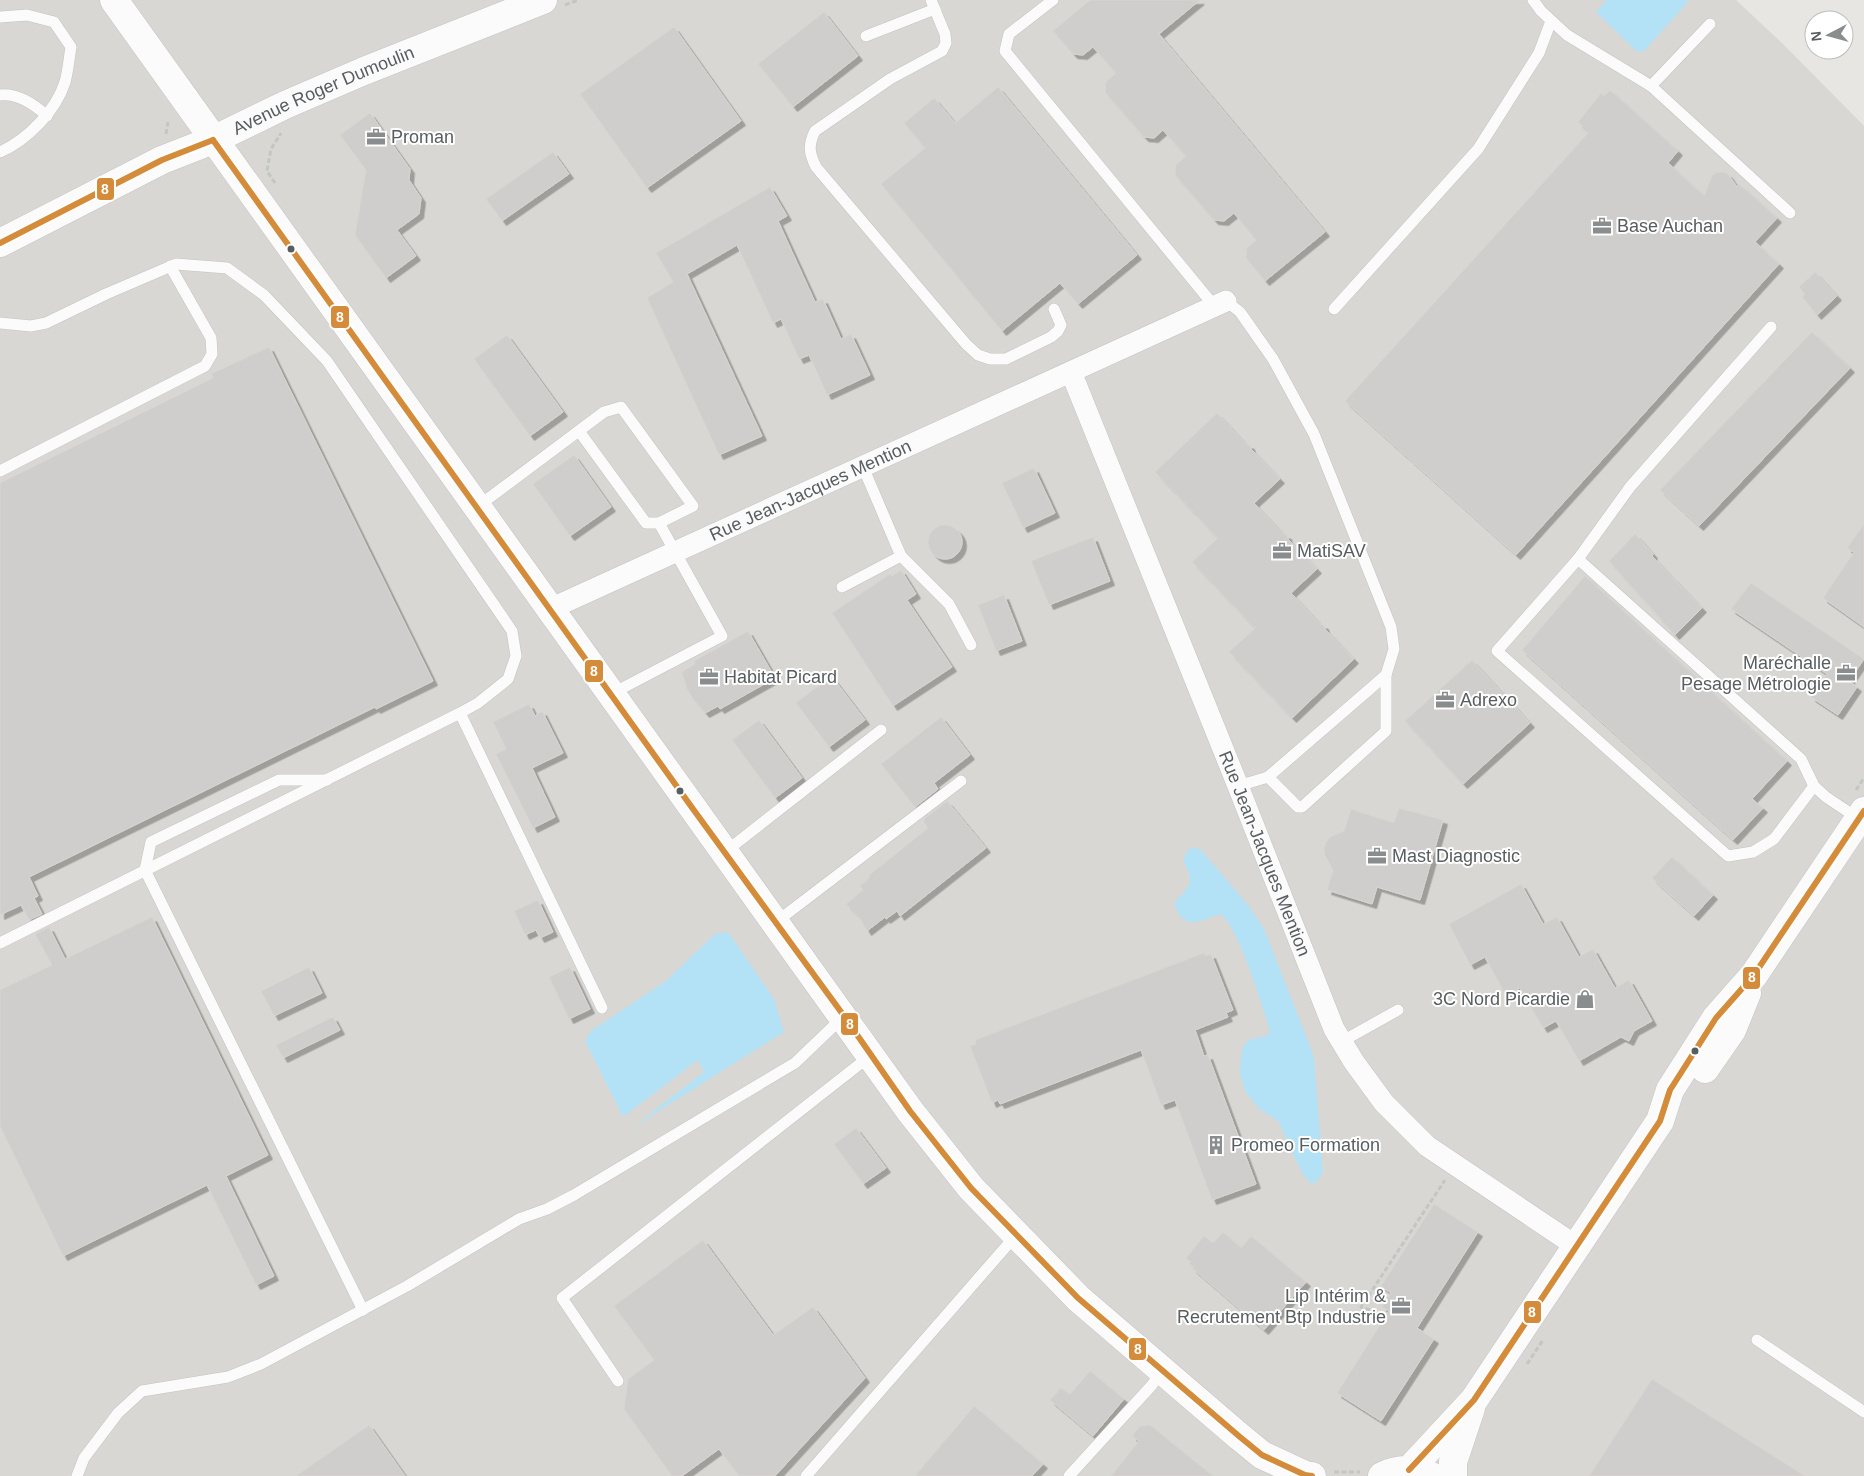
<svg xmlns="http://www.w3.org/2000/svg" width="1864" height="1476" font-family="Arial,sans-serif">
  <defs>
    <filter id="shadow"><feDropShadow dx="4.5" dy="4.5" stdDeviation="0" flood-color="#0004"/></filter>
  </defs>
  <rect width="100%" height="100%" fill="#e8e6e2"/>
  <!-- industrial -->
  <path fill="#d9d7d3" d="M0,0H1736L1784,45L1864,126V1476H0Z"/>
  <!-- water -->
  <g fill="#b3e2f6">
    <path d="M1607,0H1687V3L1644,51H1636L1596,12Z"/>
    <path d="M1192,847L1201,850L1248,905L1264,929L1310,1046L1314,1058L1323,1172L1316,1183H1310L1302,1173L1278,1121L1259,1109L1245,1091L1240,1074L1241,1057L1243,1046L1251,1039L1267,1036L1270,1030C1262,1007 1238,924 1220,914C1199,921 1183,932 1174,903C1179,897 1190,888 1190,880C1190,864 1175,863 1192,847Z"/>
    <path d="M728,932L774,999L784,1032L633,1127L704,1072L698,1060L623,1117L585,1041L591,1031L666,981L715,934Z"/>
  </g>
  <!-- building -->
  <g fill="#d0cecc" stroke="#d8d5d1" filter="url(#shadow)">
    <path d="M1090,0H1200L1159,34L1325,232L1265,281L1246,258L1247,248L1256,240L1234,213L1224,221L1214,220L1175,175L1176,165L1186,156L1163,130L1154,138L1144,137L1105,92L1106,82L1116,73L1093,47L1083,55L1073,54L1053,31Z"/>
    <path d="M824,12L858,56L793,107L758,64Z"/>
    <path d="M674,27L741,121L647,188L580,94Z"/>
    <path d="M998,87L1137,255L1078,304L1060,283L1002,331L881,184L925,148L904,123L934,98L955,123Z"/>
    <path d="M1610,90L1678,151L1668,163L1704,196L1712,176L1716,173L1723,172L1728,174L1737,187L1739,184L1777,218L1755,242L1779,264L1516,555L1345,401L1589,132L1578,122L1601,93L1604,96Z"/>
    <path d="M370,113L410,169L409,180L421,198L419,214L397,230L416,256L386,278L355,235L366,170L340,135Z"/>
    <path d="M553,152L569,174L502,221L486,199Z"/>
    <path d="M770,187L787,216L778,221L815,302L823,299L841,339L851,334L870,375L827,395L809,355L799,359L781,319L773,323L737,245L687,274L762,436L719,455L647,298L673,282L656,253Z"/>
    <path d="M1815,272L1837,296L1817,315L1802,297L1805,294L1799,287Z"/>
    <path d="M1812,332L1850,368L1699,526L1660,490Z"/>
    <path d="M507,335L563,412L530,436L474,359Z"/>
    <path d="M269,347L433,681L376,709L375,707L29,877L38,896L34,898L42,914L29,920L21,905L0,915V483L213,378L211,374Z"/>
    <path d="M1217,413L1246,444L1250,445L1251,449L1280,479L1254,503L1283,534L1287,535L1288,539L1317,569L1291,593L1320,624L1324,625L1325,629L1354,659L1292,718L1229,652L1255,628L1192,562L1218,538L1155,472Z"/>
    <path d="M574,455L611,507L570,536L533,484Z"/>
    <path d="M1034,468L1055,513L1023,528L1002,483Z"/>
    <path d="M1864,524V627L1823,598L1854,552L1847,548Z"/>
    <circle cx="945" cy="542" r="17"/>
    <path d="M1635,534L1653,554L1652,556L1702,608L1675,635L1609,561Z"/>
    <path d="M1093,537L1110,581L1049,605L1031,561Z"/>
    <path d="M901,570L916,594L907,600L952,667L893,706L832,613L890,574L892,576Z"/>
    <path d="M1585,576L1787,761L1752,799L1763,808L1733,840L1522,650Z"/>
    <path d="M1751,583L1864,659L1849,681L1857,687L1838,715L1811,697L1827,674L1731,609Z"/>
    <path d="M1004,595L1022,641L996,651L978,605Z"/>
    <path d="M748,631L775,678L720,709L718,706L705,713L693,699L687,689L682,672L695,664L694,661Z"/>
    <path d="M1472,660L1530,723L1463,784L1405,721Z"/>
    <path d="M833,678L865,720L829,747L796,703L818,686Z"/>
    <path d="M529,704L535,716L542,711L563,753L532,768L555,817L533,828L496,754L506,749L493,722Z"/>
    <path d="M941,717L970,755L934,783L938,789L915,807L881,764Z"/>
    <path d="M759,720L802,778L775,798L732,740Z"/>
    <path d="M947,801L986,848L900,916L897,911L886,919L885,917L867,931L859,917L846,904L863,890L860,886L870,877L868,876L928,828L923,821L925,820L924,819Z"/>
    <path d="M1399,808L1443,820L1420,900L1377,887L1372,904L1327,890L1333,870L1325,856L1324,849L1326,843L1330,837L1344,831L1351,809L1394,823Z"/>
    <path d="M1672,857L1713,895L1694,916L1652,878Z"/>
    <path d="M1521,884L1543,924L1557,917L1579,957L1593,949L1615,988L1629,980L1652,1021L1634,1031L1629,1041L1621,1037L1579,1061L1556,1021L1543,1028L1520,988L1506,996L1485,957L1470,965L1449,924Z"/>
    <path d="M538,900L553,932L540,938L536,930L525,935L514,911Z"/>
    <path d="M152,917L268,1155L226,1176L274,1276L256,1285L207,1185L63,1256L0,1126V990L52,965L35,934L49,927L65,959Z"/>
    <path d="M1204,953L1205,956L1211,954L1233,1010L1226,1013L1228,1017L1195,1030L1204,1056L1208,1055L1256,1184L1212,1200L1175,1100L1161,1105L1141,1050L1000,1104L998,1100L992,1103L970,1046L976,1044L975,1040Z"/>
    <path d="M309,967L322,993L274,1016L261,991Z"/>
    <path d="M570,967L590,1009L569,1019L549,977Z"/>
    <path d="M333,1017L340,1030L283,1058L276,1045Z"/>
    <path d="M856,1128L886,1168L863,1184L834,1144Z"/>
    <path d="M1434,1204L1478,1232L1417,1328L1434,1339L1381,1421L1337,1393L1389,1311L1382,1307L1391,1293L1381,1286Z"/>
    <path d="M1223,1232L1241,1248L1251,1236L1306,1282L1264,1330L1192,1268L1194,1265L1186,1258L1204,1236L1213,1243Z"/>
    <path d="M703,1240L773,1335L813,1307L865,1378L775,1476H739L719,1449L682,1476H672L624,1409L628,1379L654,1360L614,1306Z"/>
    <path d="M1090,1371L1124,1399L1093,1436L1050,1400L1061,1388L1070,1394Z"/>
    <path d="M1652,1379L1805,1476H1589Z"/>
    <path d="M974,1406L1043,1464L1032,1476H915Z"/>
    <path d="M369,1425L405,1476H296Z"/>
    <path d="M1150,1425L1213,1476H1111L1139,1441L1132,1436L1140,1426Z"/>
  </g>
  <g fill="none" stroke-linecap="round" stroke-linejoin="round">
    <!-- service casing -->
    <g stroke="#c3c3c2" stroke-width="12">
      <g id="service">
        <path d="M931,0L945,34L946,43L942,51L890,79L815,131C808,145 809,153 816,167L966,344L978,355L990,359H1006L1051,337L1058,331L1061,325L1054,309"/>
        <path d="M1053,0L1009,34L1005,51L1215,307"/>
        <path d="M1533,0L1541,11L1567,35L1651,86L1790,213"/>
        <path d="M0,17L27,15L54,22L71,47C69,59 68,71 65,82C56,111 27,140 0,152"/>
        <path d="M866,36L935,9"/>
        <path d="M1651,86L1710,24"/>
        <path d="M0,95C18,93 35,105 47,116"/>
        <path d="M1226,301L1240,312L1273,359L1314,434L1391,627L1394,649L1386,675V731L1302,807H1298L1268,777"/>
        <path d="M1334,309L1478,149L1539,53L1551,21"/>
        <path d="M0,323L31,326L46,323L106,294L176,264L227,268L264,295L327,361L512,631L516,656L508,679L478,703L460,713L602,1008"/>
        <path d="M863,467L901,556L949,604L971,645"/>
        <path d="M0,471L205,366L212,354L211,338L170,266"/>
        <path d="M477,507L604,412L621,407L693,506L659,523H646L579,431"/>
        <path d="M1578,559L1630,487L1771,327"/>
        <path d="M842,587L901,556"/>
        <path d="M611,694L722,636L659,523"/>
        <path d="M327,780H279L151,842L145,870L363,1310"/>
        <path d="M1238,786L1268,777L1386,675"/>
        <path d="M1814,786L1774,839L1753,852L1728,856L1497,651L1578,559L1801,759L1814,786L1826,797L1859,819"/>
        <path d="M725,852L881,730"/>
        <path d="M776,922L961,781"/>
        <path d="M0,943L460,713"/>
        <path d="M1341,1042L1398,1010"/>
        <path d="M1757,1340L1864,1412"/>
        <path d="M618,1381L562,1298L870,1056"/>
        <path d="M77,1476L84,1458L118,1413L142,1391L228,1377L261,1364L407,1286L519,1219L547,1209L574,1195L795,1063L843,1017"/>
        <path d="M806,1476L1017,1234"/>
        <path d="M1069,1476L1152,1385L1162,1370"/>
      </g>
    </g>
    <!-- minor casing -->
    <g stroke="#c3c3c2" stroke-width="22">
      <g id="minor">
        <path id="s1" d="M1071,372L1238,786L1334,1029L1354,1062L1384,1103L1427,1146L1576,1246"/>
        <path id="s2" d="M550,609L1226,301"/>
      </g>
    </g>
    <!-- tertiary casing -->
    <g stroke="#c3c3c2" stroke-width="29">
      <path id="tertiary" d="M114,0L910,1111L971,1188L1078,1298L1240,1437L1262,1455L1305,1475L1312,1476"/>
    </g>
    <!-- secondary casing -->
    <g stroke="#c4c5c4" stroke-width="29">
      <g id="secondary">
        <path id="s3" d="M0,243L162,160L213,140L285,105L364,71L543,0"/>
        <path d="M1705,1069L1732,1030L1747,993"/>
        <path d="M1409,1470L1474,1400L1660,1121L1670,1090L1716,1018L1754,975L1864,811"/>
        <path d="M1382,1476C1397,1468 1417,1468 1431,1476"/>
        <path d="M1453,1476V1462L1471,1408"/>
      </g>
    </g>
    <!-- path -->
    <g stroke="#c2c7c4" stroke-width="3" stroke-dasharray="5 2.5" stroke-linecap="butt">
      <path d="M565,5L578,0"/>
      <path d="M166,134L168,122"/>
      <path d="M275,183L267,171L271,149L281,133"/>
      <path d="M1856,790L1864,778"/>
      <path d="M1370,1310L1361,1307L1445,1180"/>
      <path d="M1527,1364L1543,1340"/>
      <path d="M1334,1472H1360"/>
    </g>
    <!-- service -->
    <use href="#service" stroke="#fcfbfb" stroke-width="11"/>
    <!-- minor -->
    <use href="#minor" stroke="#fcfbfb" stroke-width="21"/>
    <!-- tertiary -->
    <use href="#tertiary" stroke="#fcfbfb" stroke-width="28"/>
    <!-- secondary -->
    <use href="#secondary" stroke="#fcfbfb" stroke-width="28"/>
    <!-- bus-1 casing -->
    <g stroke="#fff" stroke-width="10">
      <g id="bus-1">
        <path d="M213,140L693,809L844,1016L910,1111L971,1188L1078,1298L1240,1437L1262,1455L1305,1475L1312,1476"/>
        <path d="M0,243L162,160L213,140"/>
        <path d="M1409,1470L1474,1400L1660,1121L1670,1090L1716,1018L1754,975L1864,811"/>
      </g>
    </g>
    <!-- bus-1 -->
    <use href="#bus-1" stroke="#d48b3a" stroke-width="6"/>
  </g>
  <!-- icons -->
  <defs>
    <g id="office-bare" transform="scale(1.5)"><path d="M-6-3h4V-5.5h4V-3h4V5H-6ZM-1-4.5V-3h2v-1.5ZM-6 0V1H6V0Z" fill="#8a8d8e" stroke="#fff" stroke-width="2.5" paint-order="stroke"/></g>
    <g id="shop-bare" transform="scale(1.5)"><path d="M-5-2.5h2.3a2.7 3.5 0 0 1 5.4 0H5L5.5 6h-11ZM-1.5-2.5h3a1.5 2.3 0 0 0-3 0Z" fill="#8a8d8e" stroke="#fff" stroke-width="2.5" paint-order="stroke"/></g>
    <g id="building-bare" transform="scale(1.5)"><path d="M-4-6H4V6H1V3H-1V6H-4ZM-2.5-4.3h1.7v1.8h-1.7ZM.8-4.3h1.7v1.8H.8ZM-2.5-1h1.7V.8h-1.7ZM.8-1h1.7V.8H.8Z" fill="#8a8d8e" stroke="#fff" stroke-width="2.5" paint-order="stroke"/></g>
  </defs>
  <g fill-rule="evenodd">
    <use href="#office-bare" x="376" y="137"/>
    <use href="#office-bare" x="1602" y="226"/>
    <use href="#office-bare" x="1282" y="551"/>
    <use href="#office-bare" x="1846" y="673"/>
    <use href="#office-bare" x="709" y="677"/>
    <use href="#office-bare" x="1445" y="700"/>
    <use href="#office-bare" x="1377" y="856"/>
    <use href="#shop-bare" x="1585" y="999"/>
    <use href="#building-bare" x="1216" y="1145"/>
    <use href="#office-bare" x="1401" y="1306"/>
  </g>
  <!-- markers -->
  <g fill="#585d60" stroke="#fff" stroke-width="2">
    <circle cx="291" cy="249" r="4.5"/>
    <circle cx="680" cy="791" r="4.5"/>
    <circle cx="1695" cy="1051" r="4.5"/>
  </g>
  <g text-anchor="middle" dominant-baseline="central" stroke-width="4" stroke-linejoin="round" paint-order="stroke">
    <!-- street labels -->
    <g font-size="18" fill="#585d60" stroke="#fff">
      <text stroke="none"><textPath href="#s3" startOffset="358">Avenue Roger Dumoulin</textPath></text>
      <text stroke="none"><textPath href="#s2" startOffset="286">Rue Jean-Jacques Mention</textPath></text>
      <text stroke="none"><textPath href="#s1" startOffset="519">Rue Jean-Jacques Mention</textPath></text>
    </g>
    <!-- poi labels -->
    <g font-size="18" fill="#585d60" stroke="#fff" text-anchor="start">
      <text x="391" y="137">Proman</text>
      <text x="1617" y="226">Base Auchan</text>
      <text x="1297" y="551">MatiSAV</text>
      <text x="1831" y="663" text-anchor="end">Maréchalle<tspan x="1831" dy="21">Pesage Métrologie</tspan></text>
      <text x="724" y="677">Habitat Picard</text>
      <text x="1460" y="700">Adrexo</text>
      <text x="1392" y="856">Mast Diagnostic</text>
      <text x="1570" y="999" text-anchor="end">3C Nord Picardie</text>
      <text x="1231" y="1145">Promeo Formation</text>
      <text x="1386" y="1296" text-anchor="end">Lip Intérim &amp;<tspan x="1386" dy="21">Recrutement Btp Industrie</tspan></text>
    </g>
  </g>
  <g stroke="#fff" stroke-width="2">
    <rect x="96" y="177" width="19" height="24" rx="5" fill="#d48b3a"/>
    <rect x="330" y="305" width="20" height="24" rx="5" fill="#d48b3a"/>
    <rect x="584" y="659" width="20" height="24" rx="5" fill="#d48b3a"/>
    <rect x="1742" y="966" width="19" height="24" rx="5" fill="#d48b3a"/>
    <rect x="840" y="1012" width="19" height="24" rx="5" fill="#d48b3a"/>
    <rect x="1523" y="1300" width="19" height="24" rx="5" fill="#d48b3a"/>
    <rect x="1128" y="1337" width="19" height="24" rx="5" fill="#d48b3a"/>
  </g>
  <g font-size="14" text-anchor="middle" font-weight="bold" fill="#fff">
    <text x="105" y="194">8</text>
    <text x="340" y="322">8</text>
    <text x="594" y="676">8</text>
    <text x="1752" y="982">8</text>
    <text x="850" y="1029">8</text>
    <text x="1532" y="1317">8</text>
    <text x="1138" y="1354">8</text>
  </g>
  <!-- north arrow -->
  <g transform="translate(1829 35) rotate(264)"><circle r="24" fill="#ffffff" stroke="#bcbebf"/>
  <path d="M0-4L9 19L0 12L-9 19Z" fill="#8a8d8e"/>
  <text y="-8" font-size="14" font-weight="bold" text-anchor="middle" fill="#585d60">N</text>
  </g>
</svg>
